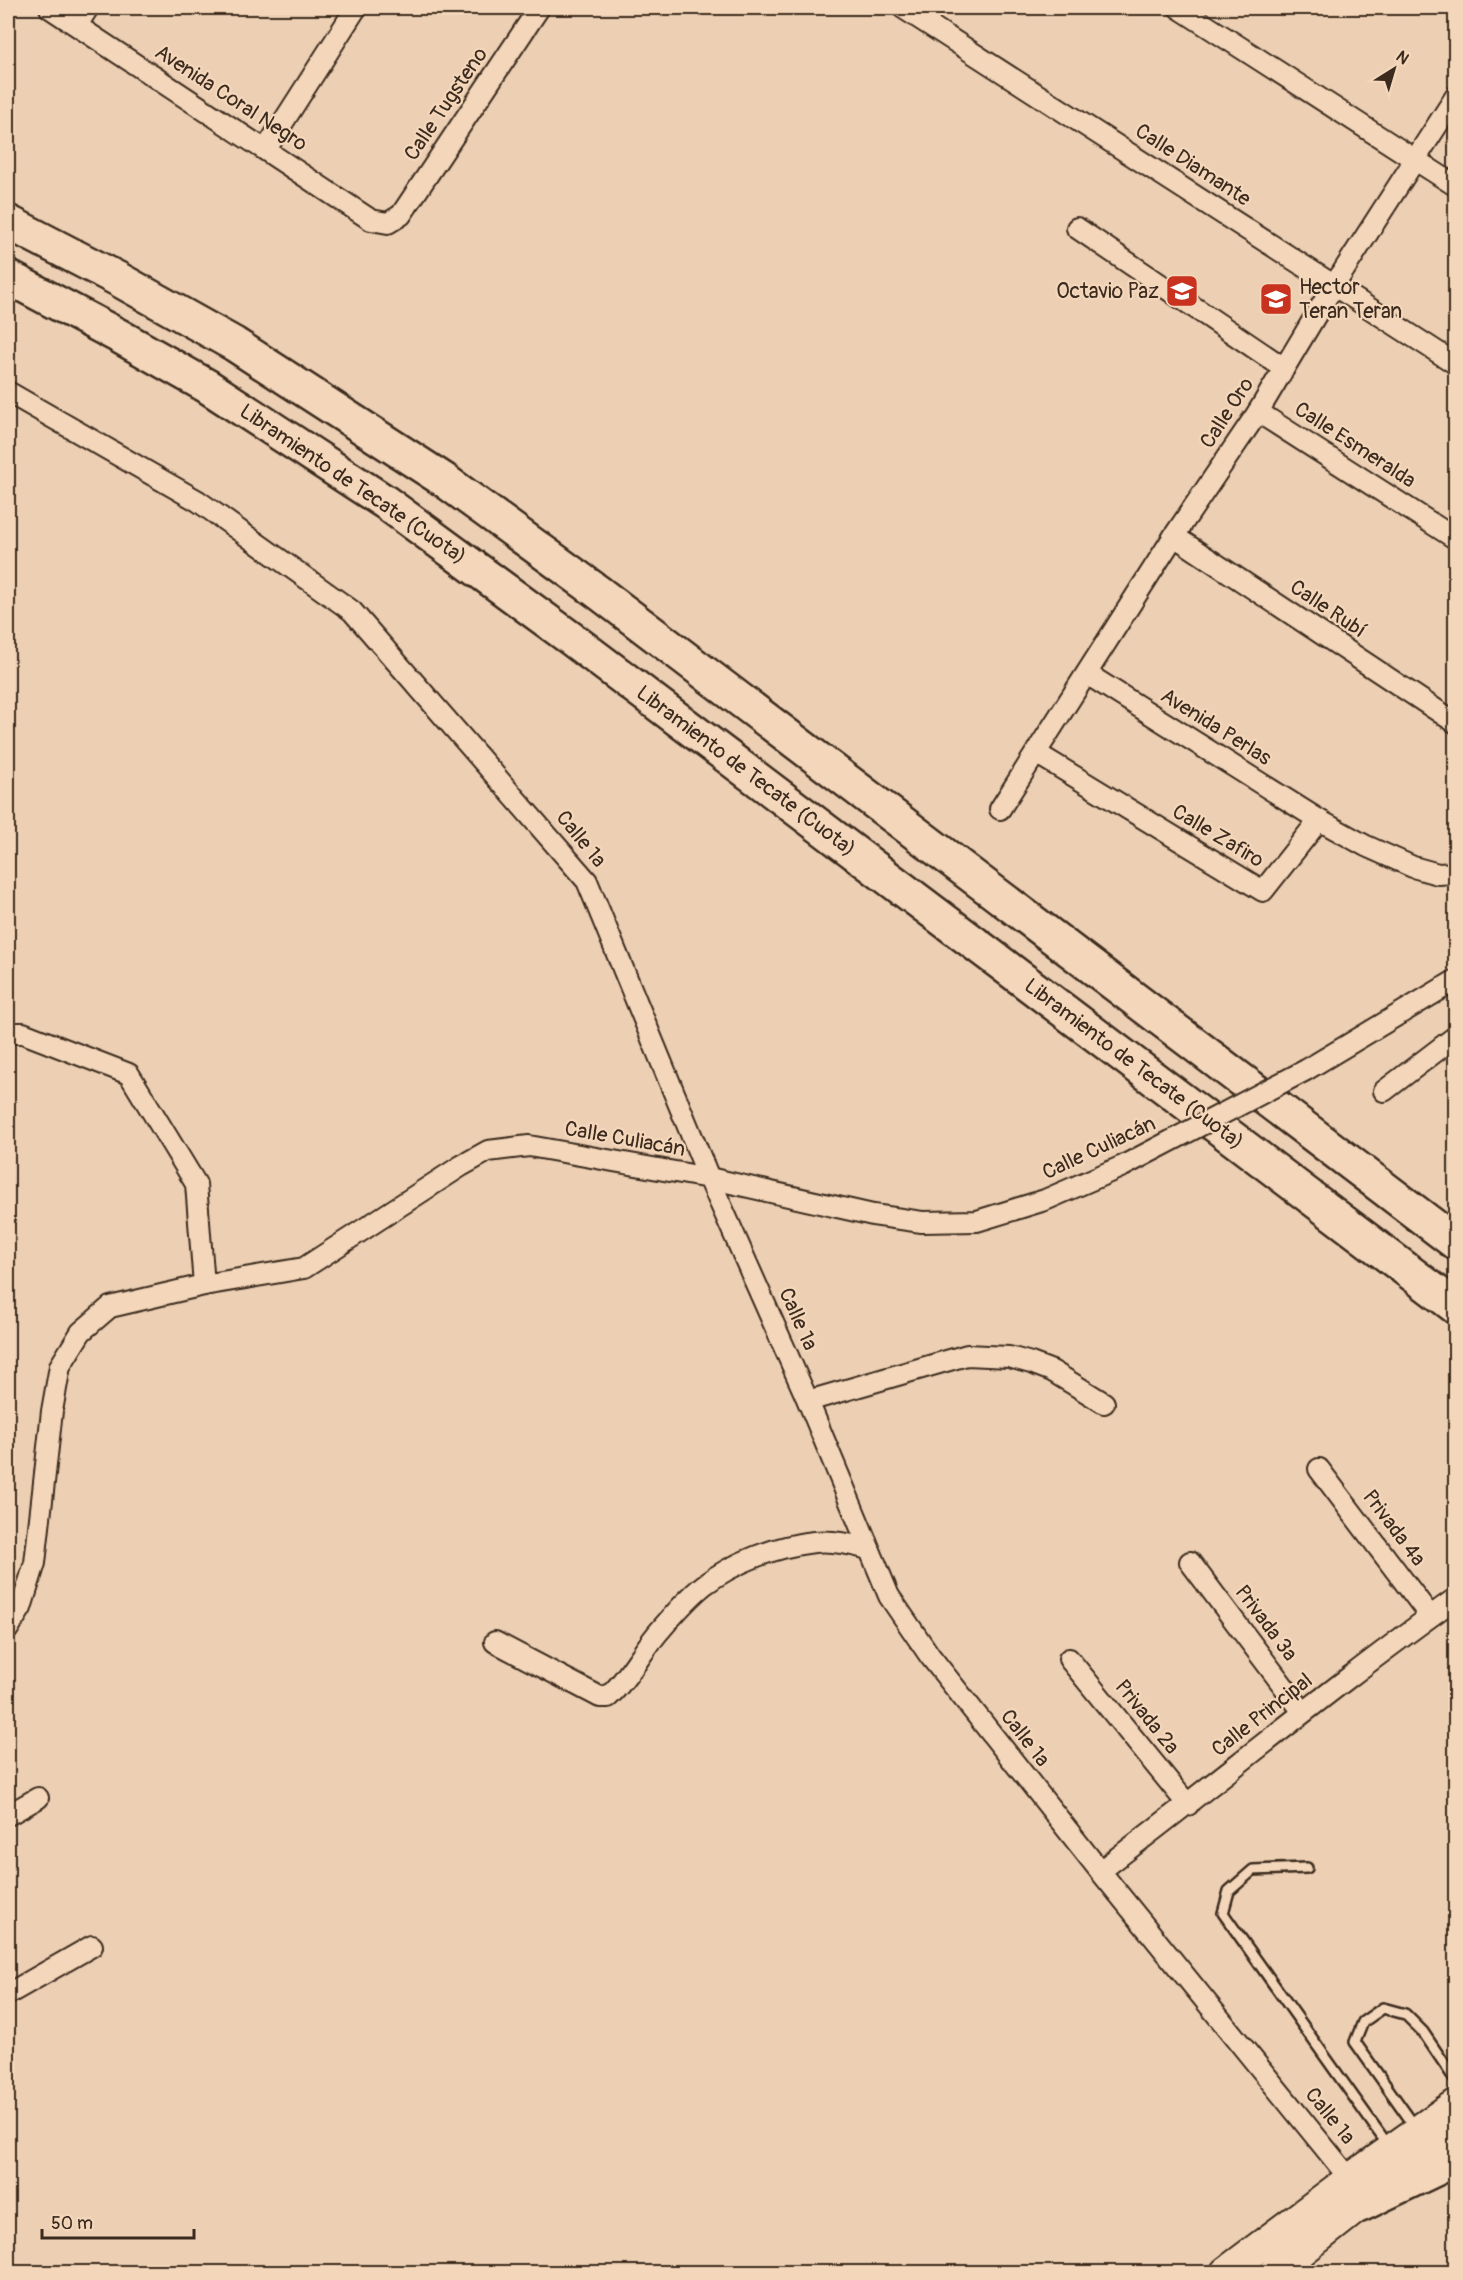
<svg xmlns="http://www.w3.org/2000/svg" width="1463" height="2280" font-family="Pangolin,sans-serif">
  <rect width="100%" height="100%" fill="#edd0b4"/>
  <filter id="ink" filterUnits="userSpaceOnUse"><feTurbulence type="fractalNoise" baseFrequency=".0167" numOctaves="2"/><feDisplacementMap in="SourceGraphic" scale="12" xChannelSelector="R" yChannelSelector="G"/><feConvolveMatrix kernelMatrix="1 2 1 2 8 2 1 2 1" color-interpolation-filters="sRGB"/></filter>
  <g filter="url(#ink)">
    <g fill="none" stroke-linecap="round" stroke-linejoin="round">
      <!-- service casing -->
      <g stroke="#3b2a1e" stroke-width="14">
        <g id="service">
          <path d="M1307,1868L1253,1870L1229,1891L1223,1913L1390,2148"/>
          <path d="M1416,2128L1355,2042L1363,2022L1383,2008L1405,2014L1423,2032L1456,2081"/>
        </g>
      </g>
      <!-- minor casing -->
      <g stroke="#3b2a1e" stroke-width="24">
        <g id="minor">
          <path d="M50,8L371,220L388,223L401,215L539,8"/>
          <path d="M903,8L1456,364"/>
          <path d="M1179,8L1456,186"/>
          <path d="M77,25L88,8"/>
          <path d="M266,149L356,8"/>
          <path d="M1077,228L1284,368"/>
          <path d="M8,392L198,501L352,611L587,881L709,1178L808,1401L889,1596L930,1656L1100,1871L1350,2179"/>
          <path d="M1258,412L1456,539"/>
          <path d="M1174,536L1456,723"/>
          <path d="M1087,674L1319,820L1366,846L1413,867L1438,874L1456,873"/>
          <path d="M1036,753L1263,891L1319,820"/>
          <path d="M1000,809L1174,536L1258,412L1326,298L1456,96"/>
          <path d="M8,1033H23L129,1074L196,1184L204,1285"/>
          <path d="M1306,1070L1456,980"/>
          <path d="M1384,1091L1456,1036"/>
          <path d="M808,1401L967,1355L1009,1357L1031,1363L1052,1371L1104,1403"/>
          <path d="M1319,1469L1430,1616"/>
          <path d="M1190,1562L1303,1712"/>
          <path d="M8,1629L21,1608L35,1563L52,1411L60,1366L81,1332L110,1307L204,1285L304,1268L461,1166L488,1151L529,1146L709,1178L873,1215L922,1222L977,1221L1045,1200L1123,1166"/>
          <path d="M495,1642L600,1697H608C630,1677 642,1650 662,1628C674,1614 689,1597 704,1585C734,1562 777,1546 814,1542C833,1540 851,1544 869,1549"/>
          <path d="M1069,1659L1188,1805"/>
          <path d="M8,1815L38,1798"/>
          <path d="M1100,1871C1219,1781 1334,1685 1456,1598"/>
          <path d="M8,1994L92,1946"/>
        </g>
      </g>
      <!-- primary casing -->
      <g stroke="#3b2a1e" stroke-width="34">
        <g id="primary">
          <path d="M1226,2272L1350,2179L1456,2104"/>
          <path d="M1275,2272L1360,2205L1456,2137"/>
        </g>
      </g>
      <!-- motorway casing -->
      <g stroke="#3b2a1e" stroke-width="38">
        <g id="motorway">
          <path d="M8,222L118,279L234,344L444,480L598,592L1456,1243"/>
          <path d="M8,277L119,336L207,386L385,502L573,640L1456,1307"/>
          <path d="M1360,2205L1456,2159"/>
        </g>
      </g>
      <!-- service -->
      <use href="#service" stroke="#f4d7ba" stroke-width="9"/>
      <!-- minor -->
      <use href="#minor" stroke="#f4d7ba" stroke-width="20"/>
      <!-- primary -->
      <use href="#primary" stroke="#f4d7ba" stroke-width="30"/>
      <!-- motorway -->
      <use href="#motorway" stroke="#f4d7ba" stroke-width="33"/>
      <!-- minor-bridge casing -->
      <g stroke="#3b2a1e" stroke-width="24" stroke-linecap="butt">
        <path id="minor-bridge" d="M1123,1166L1306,1070"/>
      </g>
      <!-- minor-bridge -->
      <use href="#minor-bridge" stroke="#f4d7ba" stroke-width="20"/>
    </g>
  </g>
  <!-- icons -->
  <defs>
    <g id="school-square" transform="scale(1.725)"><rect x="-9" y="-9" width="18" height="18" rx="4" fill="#c8321e" stroke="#f4d7ba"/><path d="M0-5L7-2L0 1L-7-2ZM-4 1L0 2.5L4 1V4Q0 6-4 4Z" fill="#fff"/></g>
  </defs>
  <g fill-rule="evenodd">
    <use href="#school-square" x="1182" y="291"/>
    <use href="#school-square" x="1276" y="299"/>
  </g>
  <g text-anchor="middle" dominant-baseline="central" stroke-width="4.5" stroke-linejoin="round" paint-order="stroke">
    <!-- street labels -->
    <g font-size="21" fill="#3b2a1e" stroke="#f4d7ba">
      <text transform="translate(231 98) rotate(33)">Avenida Coral Negro</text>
      <text transform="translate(446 104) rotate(-56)">Calle Tugsteno</text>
      <text transform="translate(1193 165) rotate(33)">Calle Diamante</text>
      <text transform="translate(1227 413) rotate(-57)">Calle Oro</text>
      <text transform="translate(1355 445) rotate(33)">Calle Esmeralda</text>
      <text transform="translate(353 484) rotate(34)">Libramiento de Tecate (Cuota)</text>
      <text transform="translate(1328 609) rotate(34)">Calle Rubí</text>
      <text transform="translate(1216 727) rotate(32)">Avenida Perlas</text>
      <text transform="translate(746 771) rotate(37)">Libramiento de Tecate (Cuota)</text>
      <text transform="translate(1218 836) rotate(31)">Calle Zafiro</text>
      <text transform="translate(581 839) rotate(51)">Calle 1a</text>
      <text transform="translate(1134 1064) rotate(37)">Libramiento de Tecate (Cuota)</text>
      <text transform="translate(625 1139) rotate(10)">Calle Culiacán</text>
      <text transform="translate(1099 1148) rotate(-25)">Calle Culiacán</text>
      <text transform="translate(798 1319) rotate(66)">Calle 1a</text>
      <text transform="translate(1394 1528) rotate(53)">Privada 4a</text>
      <text transform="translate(1266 1623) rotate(53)">Privada 3a</text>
      <text transform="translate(1262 1715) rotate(-38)">Calle Principal</text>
      <text transform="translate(1147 1717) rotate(51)">Privada 2a</text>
      <text transform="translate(1025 1738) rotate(52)">Calle 1a</text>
      <text transform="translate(1330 2116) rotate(51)">Calle 1a</text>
    </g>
    <!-- poi labels -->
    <g font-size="21" fill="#3b2a1e" stroke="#f4d7ba" text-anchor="start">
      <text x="1299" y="287">Hector<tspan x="1299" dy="24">Teran Teran</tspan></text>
      <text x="1159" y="291" text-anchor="end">Octavio Paz</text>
    </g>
  </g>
  <!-- margin -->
  <rect width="1463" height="2280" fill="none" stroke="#f4d7ba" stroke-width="30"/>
  <rect x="15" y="15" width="1433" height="2250" fill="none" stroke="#3b2a1e" stroke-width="2" filter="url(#ink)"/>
  <!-- north arrow -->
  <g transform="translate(1394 69) rotate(37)" stroke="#f4d7ba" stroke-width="4.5" paint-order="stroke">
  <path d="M0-4.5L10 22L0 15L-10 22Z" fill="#3b2a1e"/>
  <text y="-9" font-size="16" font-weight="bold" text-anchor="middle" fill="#3b2a1e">N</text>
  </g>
  <!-- scale -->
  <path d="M42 2229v9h152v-9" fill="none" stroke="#3b2a1e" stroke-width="3"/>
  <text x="51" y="2229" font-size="18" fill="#3b2a1e" stroke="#f4d7ba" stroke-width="4.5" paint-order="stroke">50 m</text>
</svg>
